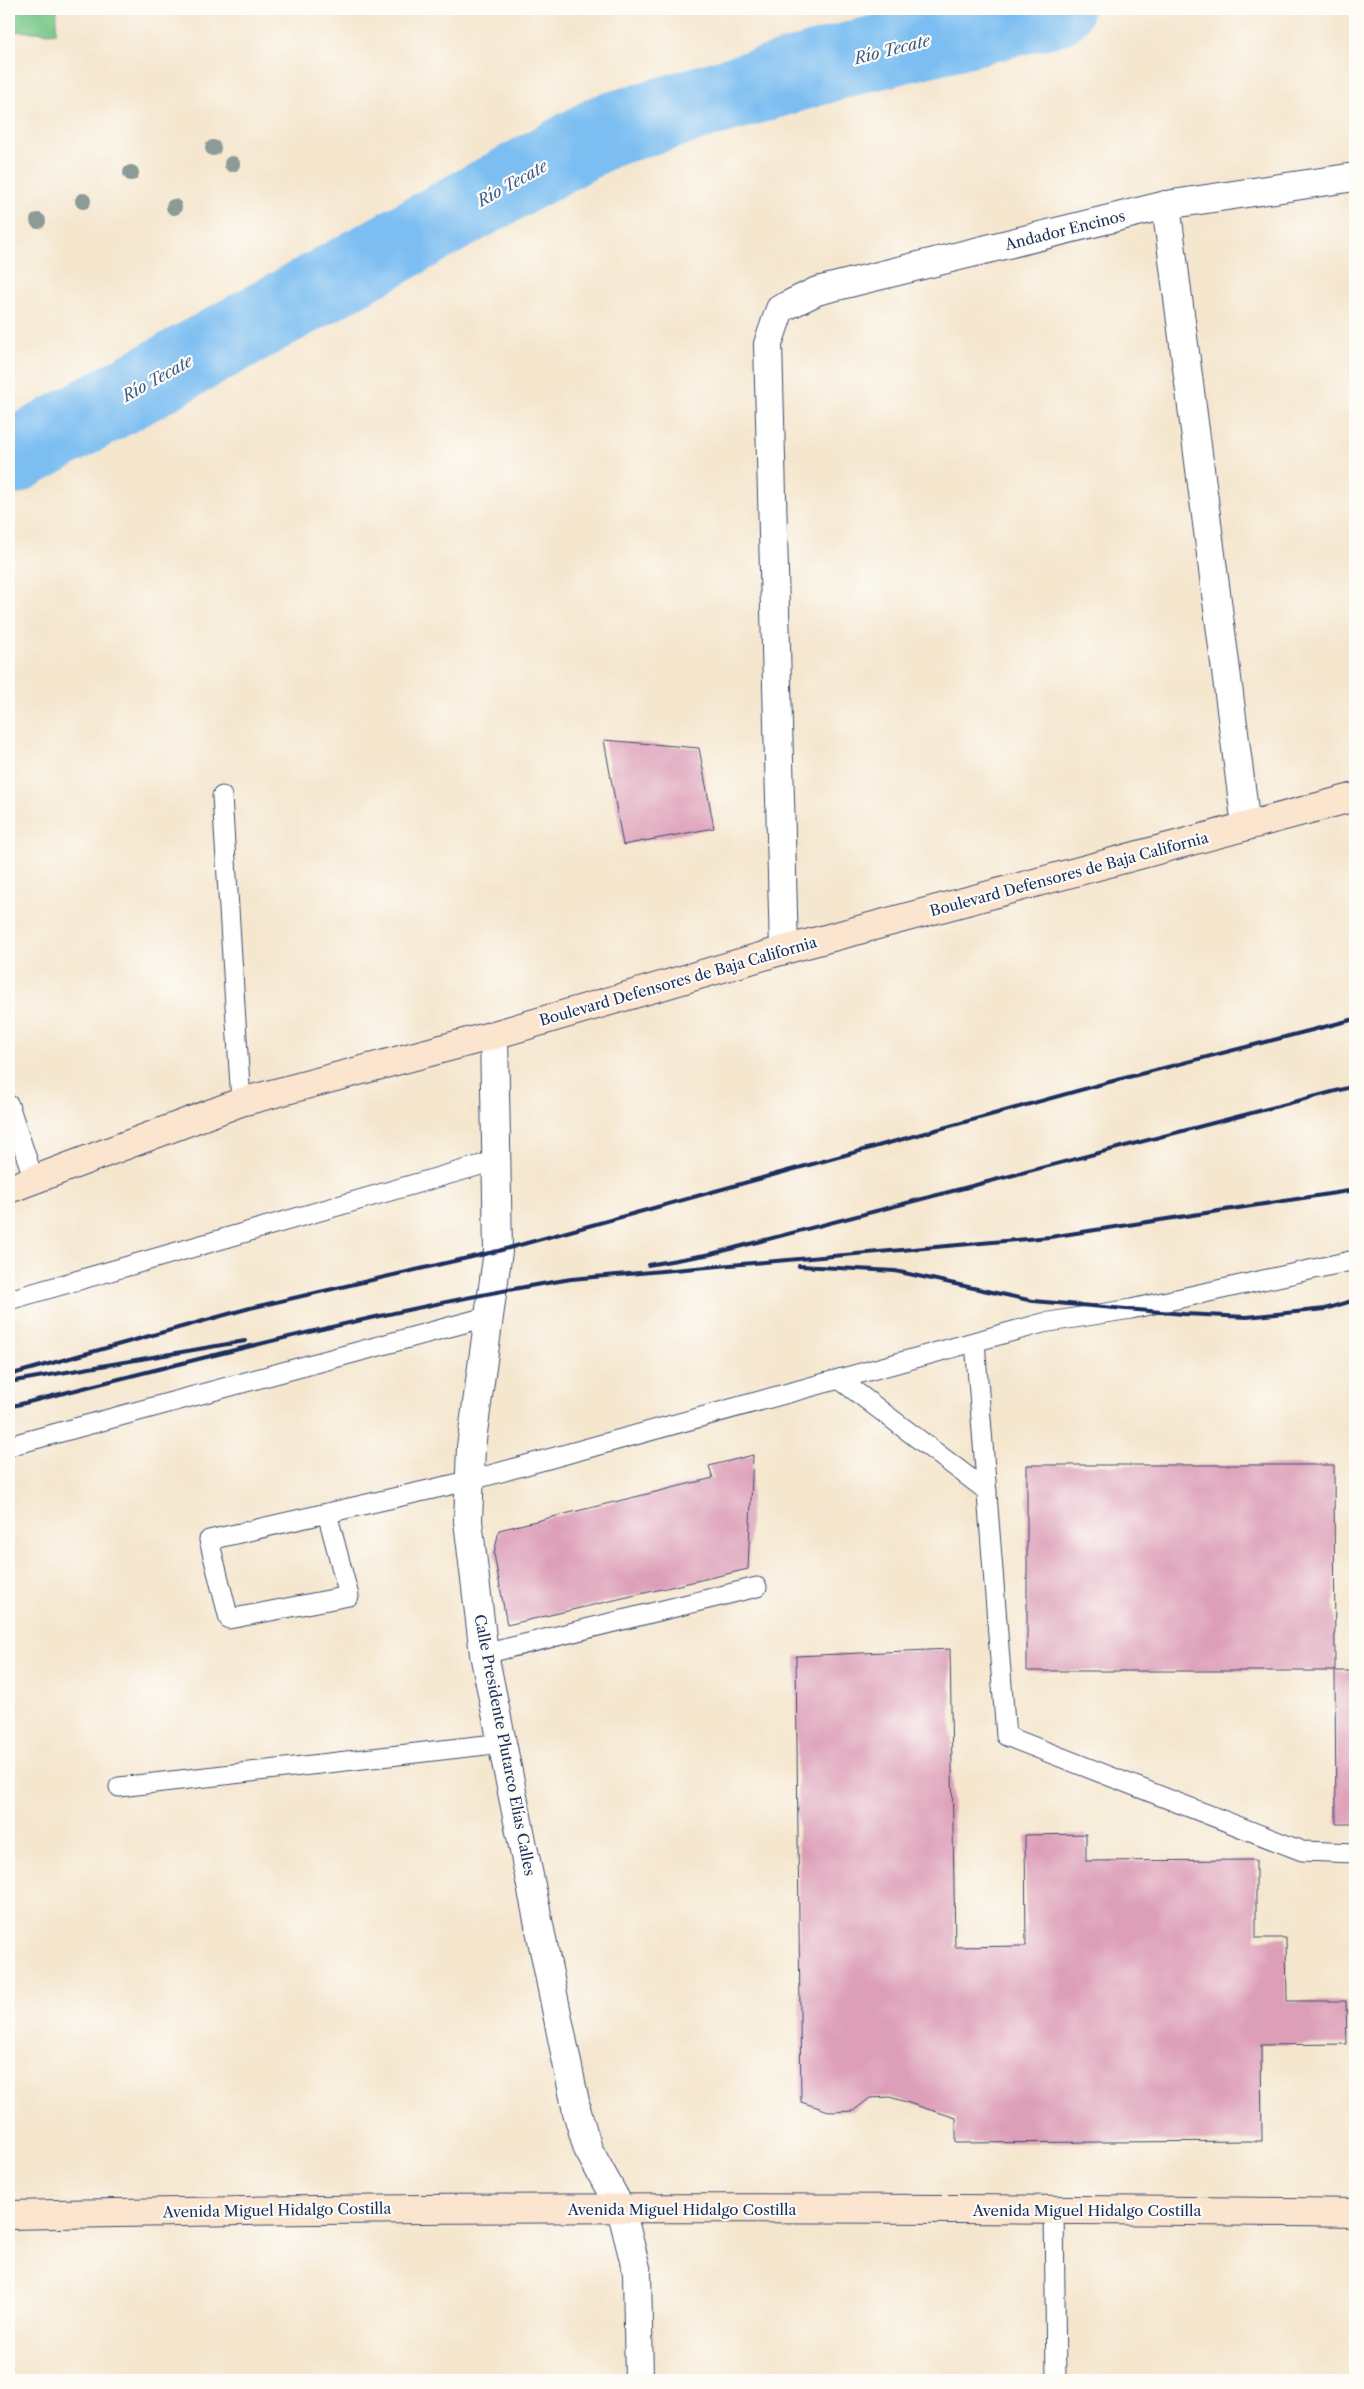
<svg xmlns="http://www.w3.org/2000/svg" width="1364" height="2389" font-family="'Libre Caslon Text',serif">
  <rect width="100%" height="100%" fill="#fdfcf7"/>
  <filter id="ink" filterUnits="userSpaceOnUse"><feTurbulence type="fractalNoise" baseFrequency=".02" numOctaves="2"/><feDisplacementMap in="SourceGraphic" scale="10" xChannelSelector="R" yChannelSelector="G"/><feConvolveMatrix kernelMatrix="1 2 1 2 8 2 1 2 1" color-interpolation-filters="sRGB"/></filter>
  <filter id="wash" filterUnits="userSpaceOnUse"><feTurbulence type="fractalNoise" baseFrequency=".0096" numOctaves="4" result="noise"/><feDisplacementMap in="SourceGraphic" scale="20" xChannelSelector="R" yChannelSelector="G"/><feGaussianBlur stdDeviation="1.12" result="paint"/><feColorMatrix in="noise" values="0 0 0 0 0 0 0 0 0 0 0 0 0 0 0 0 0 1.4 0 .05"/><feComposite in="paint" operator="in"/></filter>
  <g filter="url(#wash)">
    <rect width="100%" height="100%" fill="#f5e6ce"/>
    <!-- green -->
    <path fill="#78c787" stroke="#4a7b72" d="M9,9H57L56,33L9,31Z"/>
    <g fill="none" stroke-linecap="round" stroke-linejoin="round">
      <!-- river -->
      <path stroke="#7cbef1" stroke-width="74" d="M9,459L605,131L857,57L1056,9"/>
    </g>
    <g id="blocks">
      <!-- building -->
      <g fill="#dd9fb8">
        <path d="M604,740L699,748L714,828L623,845Z"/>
        <path d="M753,1455L748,1569L507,1625L494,1554L499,1530L713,1478L709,1466Z"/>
        <path d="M1027,1465H1334L1335,1671H1027Z"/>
        <path d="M950,1649L955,1947L1026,1946L1025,1835L1086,1834V1861L1256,1860V1938H1286L1287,2001H1346L1347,2044L1261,2045L1262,2141L956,2143V2118L890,2097L870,2098L853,2111L832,2112L801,2102L796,1656Z"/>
        <path d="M1335,1671H1355V1824H1336Z"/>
      </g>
    </g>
  </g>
  <g filter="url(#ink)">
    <use href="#blocks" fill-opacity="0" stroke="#3c4a6f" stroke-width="1"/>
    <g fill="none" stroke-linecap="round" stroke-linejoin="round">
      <!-- service casing -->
      <g stroke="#3c4a6f" stroke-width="21">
        <g id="service">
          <path d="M222,796L241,1102"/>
          <path d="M9,1105L34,1180"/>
          <path d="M9,1300L495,1161"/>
          <path d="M975,1342L1006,1736L1302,1851L1355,1853"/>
          <path d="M839,1379L987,1491"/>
          <path d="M9,1446L490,1316"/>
          <path d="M327,1513L349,1596L229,1619L209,1540L468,1481L1043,1323L1131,1309L1355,1260"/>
          <path d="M484,1654L757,1587"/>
          <path d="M119,1787L503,1743"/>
          <path d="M1054,2209L1056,2380"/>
        </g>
      </g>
      <!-- minor casing -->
      <g stroke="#3c4a6f" stroke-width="30">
        <g id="minor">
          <path d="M1166,205L1246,826"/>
          <path d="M784,950L768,344L780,309L817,291L1166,205L1355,177"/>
          <path d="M494,1035L498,1251L471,1447L468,1521L484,1654L577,2112L588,2149L621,2209L637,2272L639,2380"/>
        </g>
      </g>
      <!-- secondary casing -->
      <g stroke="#3c4a6f" stroke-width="30">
        <g id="secondary">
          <path d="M9,1189L241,1102L494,1035L784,950L1355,797"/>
          <path d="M9,2215C457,2205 907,2207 1355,2213"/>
        </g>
      </g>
      <!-- service -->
      <use href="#service" stroke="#fff" stroke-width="19"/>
      <!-- minor -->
      <use href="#minor" stroke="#fff" stroke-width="28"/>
      <!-- secondary -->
      <use href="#secondary" stroke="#fbe5cf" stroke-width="28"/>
      <!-- rail -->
      <g stroke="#1b2f5e" stroke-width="4">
        <path d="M648,1265L711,1254L1355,1086"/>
        <path d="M799,1266L895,1271L1033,1301L1184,1314L1247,1317L1325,1309L1355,1300"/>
        <path d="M9,1375L250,1308L498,1251L1113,1081L1355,1019"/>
        <path d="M9,1382L245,1341"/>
        <path d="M9,1407C195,1360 381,1310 571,1279L1050,1237L1355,1190"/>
      </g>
    </g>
    <!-- trees -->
    <g fill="#8c9b97">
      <circle cx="213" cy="148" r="8"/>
      <circle cx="232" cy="164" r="8"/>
      <circle cx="131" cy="173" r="8"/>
      <circle cx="83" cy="201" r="8"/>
      <circle cx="174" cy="207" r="8"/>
      <circle cx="38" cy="221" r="8"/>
    </g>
  </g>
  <g text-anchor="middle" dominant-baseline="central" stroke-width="4.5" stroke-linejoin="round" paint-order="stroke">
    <!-- street labels -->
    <g font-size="15" fill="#1b2f5e" stroke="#fdfcf7">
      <text transform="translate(1065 230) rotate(-14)">Andador Encinos</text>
      <text transform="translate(1069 874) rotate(-15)">Boulevard Defensores de Baja California</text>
      <text transform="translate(678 981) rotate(-16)">Boulevard Defensores de Baja California</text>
      <text transform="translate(505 1745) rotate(79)">Calle Presidente Plutarco Elías Calles</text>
      <text x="682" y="2209">Avenida Miguel Hidalgo Costilla</text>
      <text transform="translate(277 2210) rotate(-1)">Avenida Miguel Hidalgo Costilla</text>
      <text x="1087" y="2210">Avenida Miguel Hidalgo Costilla</text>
    </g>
    <!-- water labels -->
    <g font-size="16" font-style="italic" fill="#385a8a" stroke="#fdfcf7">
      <text transform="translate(892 49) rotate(-14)">Río Tecate</text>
      <text transform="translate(512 183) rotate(-29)">Río Tecate</text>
      <text transform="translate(157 378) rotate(-29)">Río Tecate</text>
    </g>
  </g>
  <!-- margin -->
  <rect width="1364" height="2389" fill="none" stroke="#fdfcf7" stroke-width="30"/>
</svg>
